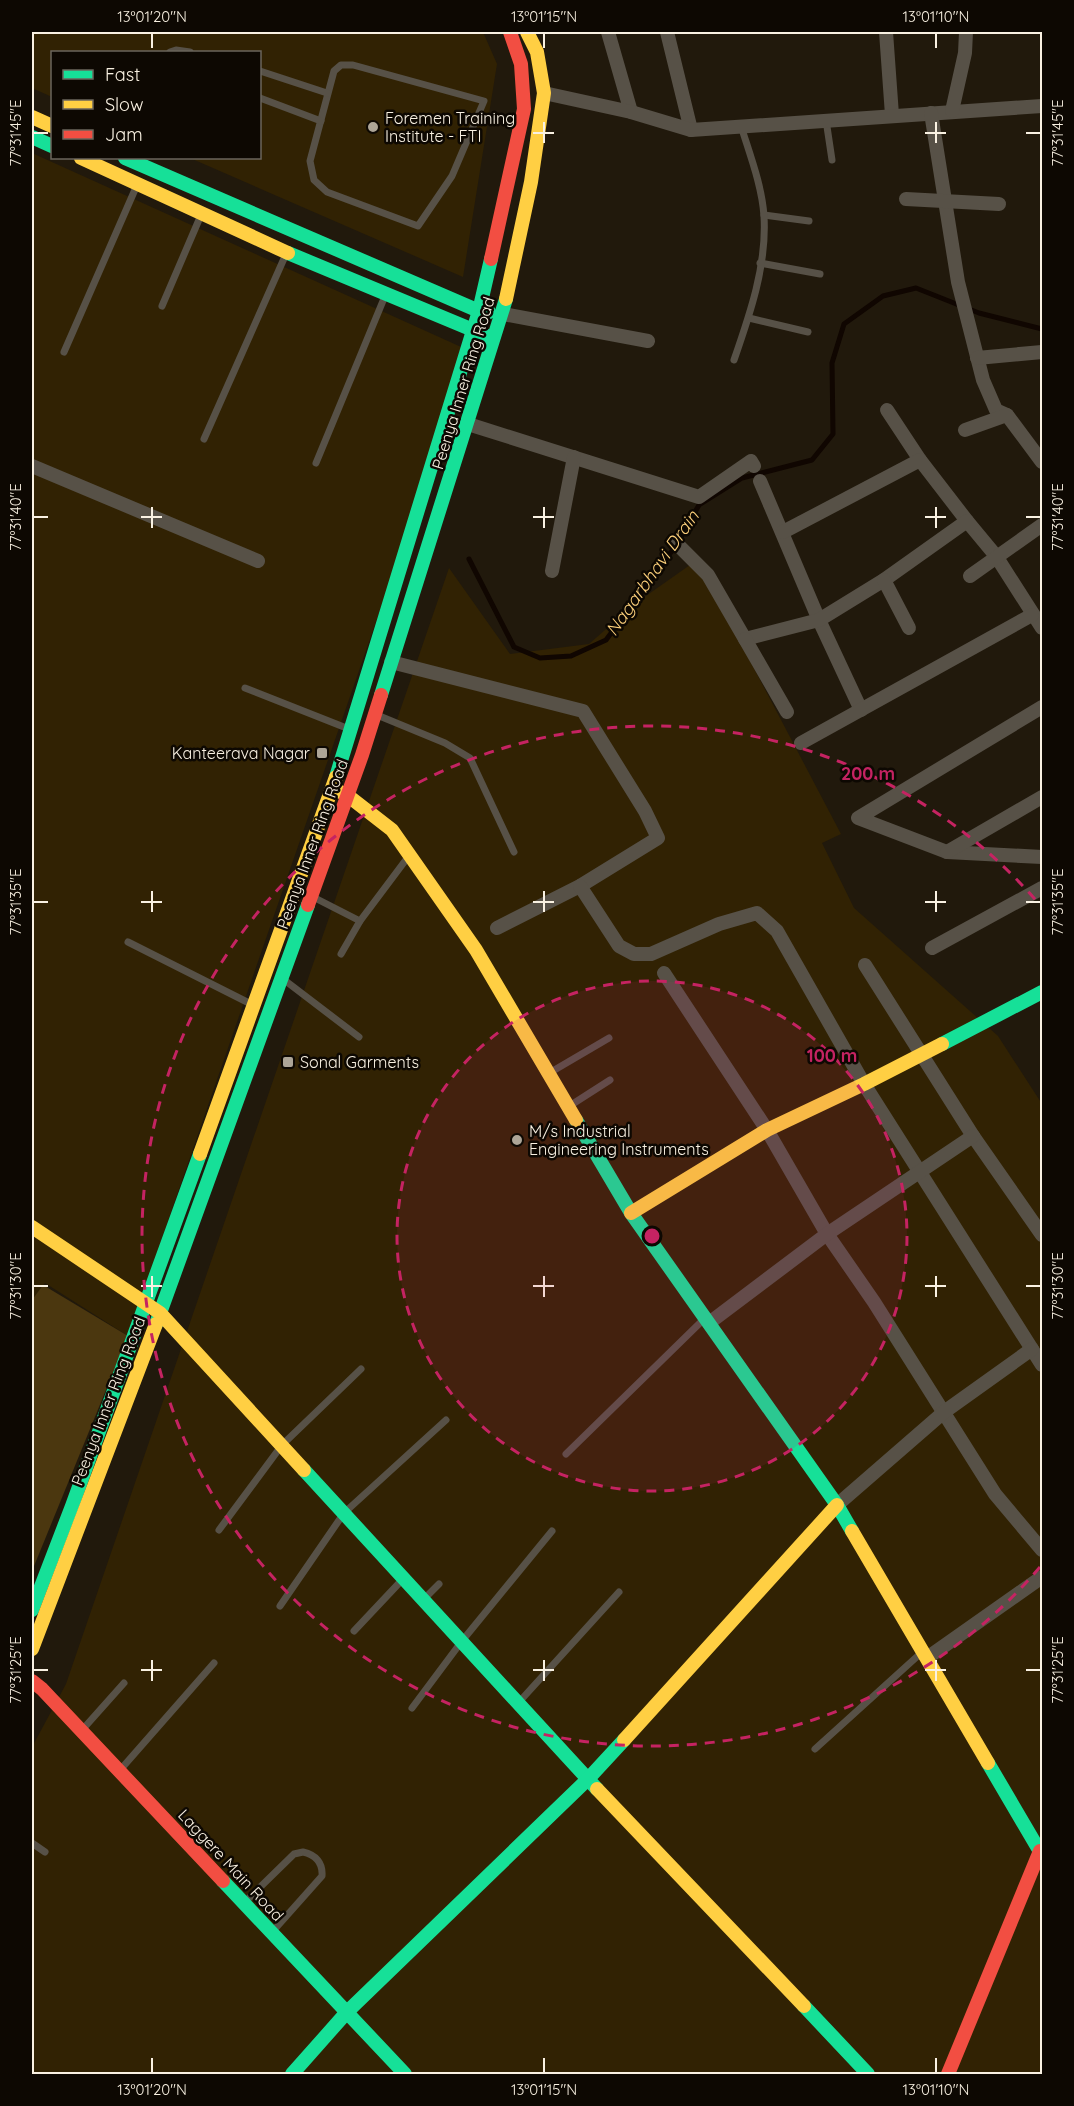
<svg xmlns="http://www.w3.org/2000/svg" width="1074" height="2106" font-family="Quicksand,sans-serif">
  <rect width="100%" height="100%" fill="#21190c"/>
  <!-- built -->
  <g fill="#312203">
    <path d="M32,32H483L497,64L463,277L190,158H260V52H52V97L32,88Z"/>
    <path d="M32,153L470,351L128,1336L45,1283L32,1300Z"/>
    <path d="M697,560L841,834L822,843L854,908L998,1036L1042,1104V2074H32V1747L66,1684L449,568L510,654L589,644L636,603Z"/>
  </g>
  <!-- green -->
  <path fill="#4b370f" d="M43,1285L128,1336L32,1571V1300Z"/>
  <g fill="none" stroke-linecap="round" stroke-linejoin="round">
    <!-- stream -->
    <path stroke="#100601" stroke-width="5" d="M469,559L514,647L540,658L571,656L606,640L677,544L699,505L742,478L812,460L833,434L832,363L844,324L883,296L916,288L979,313L1042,329"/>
    <!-- lane -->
    <g stroke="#575147" stroke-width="7">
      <path d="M170,52L176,50L190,52"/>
      <path d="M341,65H353L484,101L452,176L418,226L327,192L314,180L310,161L334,71Z"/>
      <path d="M260,71L327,93"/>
      <path d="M260,98L321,121"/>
      <path d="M826,120L832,160"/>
      <path d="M764,215L809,221"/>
      <path d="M760,263L820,274"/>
      <path d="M162,306L201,215"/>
      <path d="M749,318L808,332"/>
      <path d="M64,352L137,185"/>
      <path d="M734,360C750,314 767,265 764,216C762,186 750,155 741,126"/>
      <path d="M204,439L286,254"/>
      <path d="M316,463L385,296"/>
      <path d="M245,688L349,729"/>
      <path d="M377,715L445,743L470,758L514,852"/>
      <path d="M313,897L360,921L408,857"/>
      <path d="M128,942L251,1004"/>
      <path d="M341,954L360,921"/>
      <path d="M283,979L359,1037"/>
      <path d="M551,1072L609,1038"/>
      <path d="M571,1105L610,1080"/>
      <path d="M566,1454L703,1320"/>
      <path d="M219,1530L282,1445L361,1369"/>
      <path d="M425,1598L439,1584"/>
      <path d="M280,1606L344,1513L446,1420"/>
      <path d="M354,1631L402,1580"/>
      <path d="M520,1701L619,1592"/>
      <path d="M412,1708L462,1641L552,1531"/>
      <path d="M83,1729L124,1683"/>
      <path d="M815,1749L921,1653"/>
      <path d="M121,1769L214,1663"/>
      <path d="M32,1843L45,1852"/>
      <path d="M246,1901L294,1854L303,1852C316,1855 323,1863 322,1876L274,1930"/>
    </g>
    <!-- street -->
    <g stroke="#575147" stroke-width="14">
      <path d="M608,32L631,112"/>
      <path d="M667,32L691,130"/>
      <path d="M886,32L892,115"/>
      <path d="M544,93L631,112L691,130L1042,106"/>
      <path d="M952,111L965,53L966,32"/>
      <path d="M931,113L958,282L983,380L996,410L1007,415L1042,462"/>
      <path d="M906,199L999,204"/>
      <path d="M503,314L648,341"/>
      <path d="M977,358L1042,352"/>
      <path d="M887,410L920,460"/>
      <path d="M468,424L699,497L751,461L754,466"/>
      <path d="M965,430L1007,415"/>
      <path d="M32,466L258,561"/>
      <path d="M760,481L819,620L861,710"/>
      <path d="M783,532L920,460L967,521"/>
      <path d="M677,544L708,575L745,639L819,620L884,580L967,521L996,556L1042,628"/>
      <path d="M552,571L574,457"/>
      <path d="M970,576L1042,525"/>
      <path d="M884,580L909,628"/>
      <path d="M745,639L787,712"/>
      <path d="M391,662L583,711L645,811L658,838L580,886L497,928"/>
      <path d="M1042,707L858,818L947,852L1042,857"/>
      <path d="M801,743L1032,615"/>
      <path d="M947,852L1042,797"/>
      <path d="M580,886L619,946L634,954H651L719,924L757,913L777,931L864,1084L1042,1365"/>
      <path d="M932,948L1042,888"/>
      <path d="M865,965L973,1136L1042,1235"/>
      <path d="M664,973L767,1130L827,1234L874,1302L995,1494L1042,1550"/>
      <path d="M709,1323L827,1234L973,1136"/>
      <path d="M837,1505L944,1412L1032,1349"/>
      <path d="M927,1658L1042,1577"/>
    </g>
    <!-- fast -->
    <g stroke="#16e098" stroke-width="14">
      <path d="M32,137L52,146"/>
      <path d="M125,158L479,311L489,312"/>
      <path d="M288,253L485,335"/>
      <path d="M381,695L506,299"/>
      <path d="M336,777L479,311L491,259"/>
      <path d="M942,1044L1042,992"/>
      <path d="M576,1120L631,1213L837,1505L852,1531"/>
      <path d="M156,1324L308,905"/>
      <path d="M304,1470L597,1789"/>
      <path d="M32,1610L72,1506L200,1154"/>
      <path d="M988,1763L1042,1855"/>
      <path d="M223,1881L405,2074"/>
      <path d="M804,2006L868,2074"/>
      <path d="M292,2074L347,2012L588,1779L624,1740"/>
    </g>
    <!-- slow -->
    <g stroke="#ffcf43" stroke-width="14">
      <path d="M32,117L52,126"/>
      <path d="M81,158L288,253"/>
      <path d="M506,299L531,182L544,93L537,52L527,32"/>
      <path d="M336,790L347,795L392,830L476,950L576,1120"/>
      <path d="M200,1154L336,777"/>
      <path d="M631,1213L767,1130L864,1084L942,1044"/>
      <path d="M32,1227L160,1313L304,1470"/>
      <path d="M852,1531L988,1763"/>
      <path d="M32,1649L156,1324"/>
      <path d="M624,1740L837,1505"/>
      <path d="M597,1789L804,2006"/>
    </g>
    <!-- jam -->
    <g stroke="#f24e42" stroke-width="14">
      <path d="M491,259L524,109L521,64L510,32"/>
      <path d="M308,905L362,755L381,695"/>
      <path d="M32,1681L42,1689L223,1881"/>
      <path d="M948,2074L1040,1851"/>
    </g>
  </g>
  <!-- ticks -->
  <path fill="none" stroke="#f9f1e2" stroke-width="2" d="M152,33V48M544,33V48M936,33V48M544,122V143M936,122V143M33,133H48M533,133H554M925,133H946M1026,133H1041M152,507V528M544,507V528M936,507V528M33,517H48M141,517H162M533,517H554M925,517H946M1026,517H1041M152,891V912M544,891V912M936,891V912M33,902H48M141,902H162M533,902H554M925,902H946M1026,902H1041M152,1276V1297M544,1276V1297M936,1276V1297M33,1286H48M141,1286H162M533,1286H554M925,1286H946M1026,1286H1041M152,1660V1681M544,1660V1681M936,1660V1681M33,1670H48M141,1670H162M533,1670H554M925,1670H946M1026,1670H1041M152,2058V2073M544,2058V2073M936,2058V2073"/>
  <!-- distance rings -->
  <circle cx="652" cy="1236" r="255" fill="#c52362" fill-opacity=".12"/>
  <g fill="none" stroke="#c52362" stroke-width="3" stroke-dasharray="10 8">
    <circle cx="652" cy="1236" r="255"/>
    <path d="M1040 1567A510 510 0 1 1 1040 905"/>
  </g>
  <!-- markers -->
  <g fill="#ada597" stroke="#0d0802" stroke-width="2">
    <circle cx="373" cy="127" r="6"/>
    <rect x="316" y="747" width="12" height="12" rx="3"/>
    <rect x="282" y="1056" width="12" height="12" rx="3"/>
    <circle cx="517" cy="1140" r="6"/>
  </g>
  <g text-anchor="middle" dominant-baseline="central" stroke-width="5" stroke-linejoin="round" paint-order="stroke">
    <!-- poi labels -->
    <g font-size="16" fill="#f9f1e2" stroke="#0d0802" text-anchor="start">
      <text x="385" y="118">Foremen Training<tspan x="385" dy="18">Institute - FTI</tspan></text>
      <text x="310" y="753" text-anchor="end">Kanteerava Nagar</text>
      <text x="300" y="1062">Sonal Garments</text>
      <text x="529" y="1131">M/s Industrial<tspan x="529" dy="18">Engineering Instruments</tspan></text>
    </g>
    <!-- street labels -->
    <g font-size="16" fill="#f9f1e2" stroke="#0d0802">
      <text transform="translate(463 383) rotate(-73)">Peenya Inner Ring Road</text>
      <text transform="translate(312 844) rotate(-70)">Peenya Inner Ring Road</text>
      <text transform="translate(108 1401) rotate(-69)">Peenya Inner Ring Road</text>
      <text transform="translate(231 1865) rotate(47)">Laggere Main Road</text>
    </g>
    <!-- water labels -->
    <g font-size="18" font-style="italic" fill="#fdd07b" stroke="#0d0802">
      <text transform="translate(652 573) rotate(-55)">Nagarbhavi Drain</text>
    </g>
  </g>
  <circle cx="652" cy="1236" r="9" fill="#c52362" stroke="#0d0802" stroke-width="3"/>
  <g font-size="18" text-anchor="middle" font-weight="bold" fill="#c52362" stroke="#0d0802" stroke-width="5" stroke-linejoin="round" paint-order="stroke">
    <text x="868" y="780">200 m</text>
    <text x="832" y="1062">100 m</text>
  </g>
  <!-- border -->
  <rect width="1074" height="2106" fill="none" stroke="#0d0802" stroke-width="66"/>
  <!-- legend -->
  <rect x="51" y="51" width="210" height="108" fill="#0d0802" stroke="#6b655c" stroke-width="1.5"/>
  <rect x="63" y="70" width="30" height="9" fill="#16e098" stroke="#6b655c" stroke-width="1.5"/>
  <text x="105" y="81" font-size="18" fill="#f9f1e2">Fast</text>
  <rect x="63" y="100" width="30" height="9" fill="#ffcf43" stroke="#6b655c" stroke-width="1.5"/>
  <text x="105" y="111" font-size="18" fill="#f9f1e2">Slow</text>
  <rect x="63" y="130" width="30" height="9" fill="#f24e42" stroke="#6b655c" stroke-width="1.5"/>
  <text x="105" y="141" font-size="18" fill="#f9f1e2">Jam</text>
  <rect x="33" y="33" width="1008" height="2040" fill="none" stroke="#f9f1e2" stroke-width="2"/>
  <g font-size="15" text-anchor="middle" fill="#f9f1e2">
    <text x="152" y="22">13°01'20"N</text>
    <text x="544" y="22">13°01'15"N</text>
    <text x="936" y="22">13°01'10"N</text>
    <text transform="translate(1058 133) rotate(-90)" y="5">77°31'45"E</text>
    <text transform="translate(16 133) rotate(-90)" y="5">77°31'45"E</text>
    <text transform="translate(1058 517) rotate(-90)" y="5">77°31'40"E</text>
    <text transform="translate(16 517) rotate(-90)" y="5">77°31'40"E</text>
    <text transform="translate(1058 902) rotate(-90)" y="5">77°31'35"E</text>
    <text transform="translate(16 902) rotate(-90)" y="5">77°31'35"E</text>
    <text transform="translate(1058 1286) rotate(-90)" y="5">77°31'30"E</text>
    <text transform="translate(16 1286) rotate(-90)" y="5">77°31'30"E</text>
    <text transform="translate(1058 1670) rotate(-90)" y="5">77°31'25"E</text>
    <text transform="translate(16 1670) rotate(-90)" y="5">77°31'25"E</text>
    <text x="152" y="2095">13°01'20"N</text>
    <text x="544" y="2095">13°01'15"N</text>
    <text x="936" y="2095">13°01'10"N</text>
  </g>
</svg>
